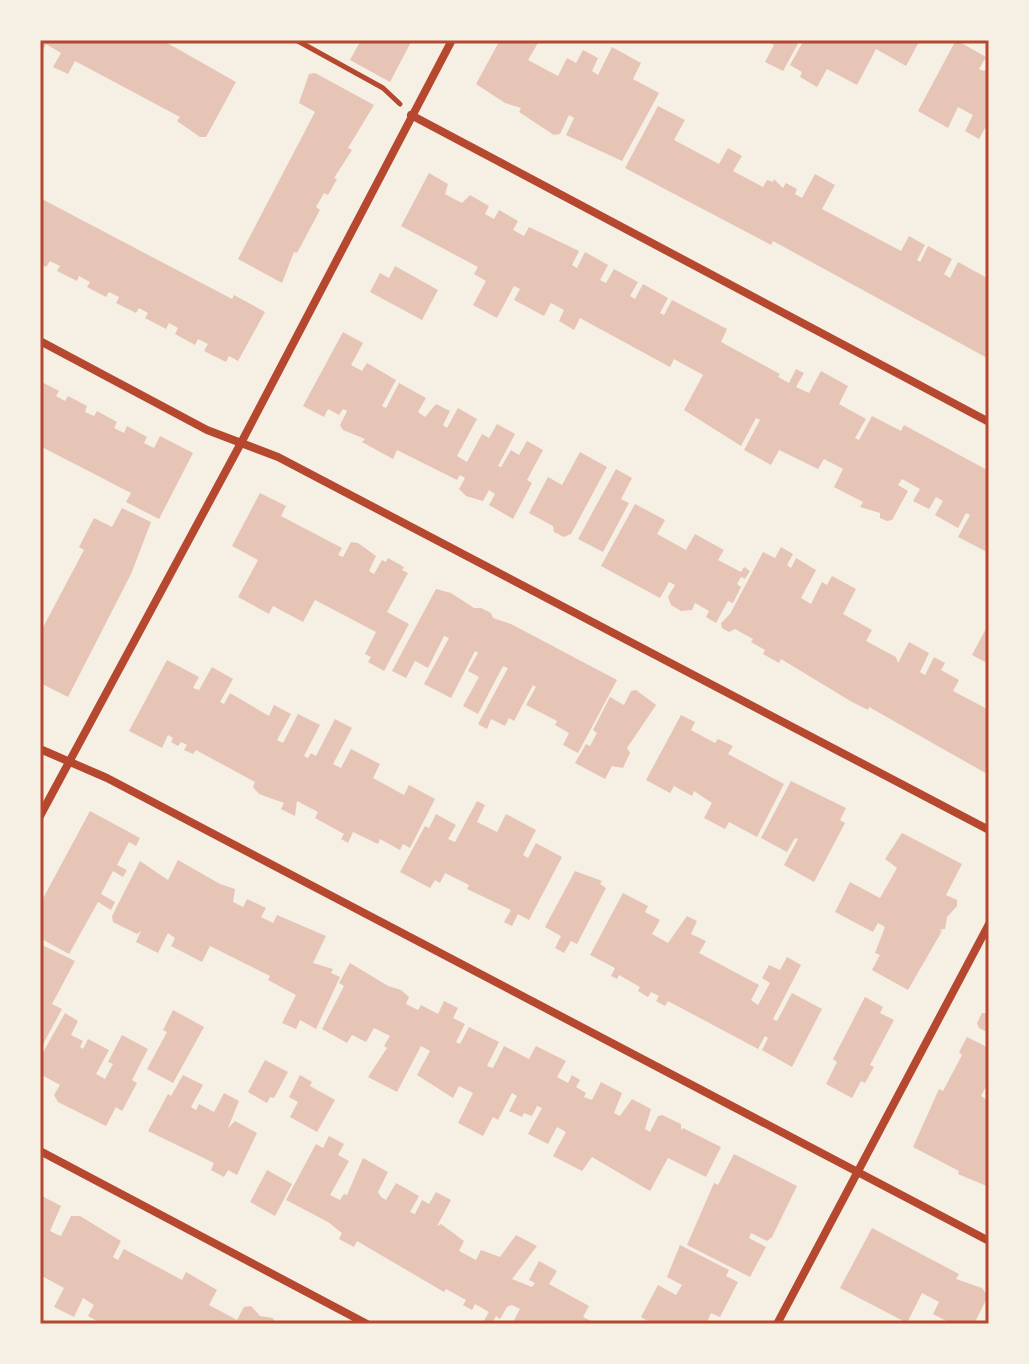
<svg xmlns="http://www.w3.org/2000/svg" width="1029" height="1364" font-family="'Noto Sans',sans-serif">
  <rect width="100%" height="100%" fill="#f6efe4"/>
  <!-- building -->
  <g fill="#e6c5b7">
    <path d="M40,40H162L236,82L206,137H200L177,121L180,117L75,61L68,74L53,67L61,53L46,44L40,56Z"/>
    <path d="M361,40H412L390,82L350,60Z"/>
    <path d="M500,40L538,43L528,60L558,76L567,58L576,63L583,50L598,58L592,71L598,75L612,47L641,63L633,79L659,93L622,161L566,135L574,118L569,115L560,134L554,135L519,112L521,108L505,103L476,84Z"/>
    <path d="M764,40H800L783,71L765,62L774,45Z"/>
    <path d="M804,40H920L906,66L876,49L857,85L827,69L817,87L800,77L802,72L790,65Z"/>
    <path d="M956,40L986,57L979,69L984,71L989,67V121L979,139L965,131L973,115L958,107L948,128L918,111Z"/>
    <path d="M315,73L374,105L348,148L352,150L334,178L337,179L328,195L324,193L316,207L320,210L297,253L294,252L282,283L238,259L315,112L299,103L309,74Z"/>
    <path d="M658,106L685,120L674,140L719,164L728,148L742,156L733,171L763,187L767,180L773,182L774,179L783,188L786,183L797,189L795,194L802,198L815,174L835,185L822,209L901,251L909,236L925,245L917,260L920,262L928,246L952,259L944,274L950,278L958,262L989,279V359L773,241L771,245L625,168Z"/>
    <path d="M429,173L448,184L445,194L454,199L462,203L470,195L489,206L485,214L494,219L499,210L518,221L513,230L524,236L529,227L579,251L572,265L577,268L585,252L608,265L600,280L606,283L614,269L638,282L630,296L635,299L643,284L668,298L660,313L664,315L672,300L727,329L721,342L780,374L778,377L789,383L796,369L804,373L796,387L809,393L821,371L848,386L839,404L866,419L855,438L859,440L872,416L901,431L904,425L989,471V553L958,537L970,515L966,513L958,528L935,515L943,501L936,497L929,509L913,501L920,489L902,479L898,485L908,491L892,520L887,521L880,518V513L860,507L863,502L834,487L843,469L824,459L818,469L779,450L771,465L744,450L760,420L756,418L741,446L684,410L703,375L674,359L670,367L580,318L574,330L559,321L564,310L551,303L544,316L514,300L520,289L514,286L497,318L473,305L486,281L474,274L478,267L401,226Z"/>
    <path d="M40,198L232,299L234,295L265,312L238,361L229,356L226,362L204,351L208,344L198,339L195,345L175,334L178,328L169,323L166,329L145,318L148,313L139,308L136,313L116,303L119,297L109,292L106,297L87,287L90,282L79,276L77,281L57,271L60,266L50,261L46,267L40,264Z"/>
    <path d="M395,266L438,290L422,320L370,292L380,273L389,278Z"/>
    <path d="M343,332L363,343L351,365L362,371L367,363L396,380L382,406L386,408L399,383L426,398L418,412L425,417L436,404L450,411L443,425L447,428L458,408L477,419L457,456L467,462L482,434L489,438L497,424L515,434L498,466L501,467L511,450L519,455L527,441L543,450L527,480L532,483L513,519L489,505L495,494L489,490L483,501L466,496L459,489L465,478L460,475L457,480L397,450L393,459L362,442L365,439L343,430L340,425L347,411L343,409L339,415L328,409L324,417L303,406Z"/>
    <path d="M40,381L59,391L56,396L65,401L68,396L87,406L85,412L94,416L97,411L117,422L114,428L124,433L127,426L147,437L144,443L154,448L160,436L193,453L159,519L126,502L131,493L40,446Z"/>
    <path d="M580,452L607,467L571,534L564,537L554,532L553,526L529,513L548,477L562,485Z"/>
    <path d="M616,469L632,478L621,499L629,503L603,552L578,539Z"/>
    <path d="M260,493L286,506L281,516L342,548L338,555L343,557L351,542L358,543L376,556L369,571L374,574L382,560L386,562L388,558L404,567L402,570L408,573L387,612L409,624L384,671L368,662L371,657L365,654L376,632L315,600L303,622L273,606L269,614L238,597L258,560L232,546Z"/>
    <path d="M635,504L665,520L657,534L686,550L695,534L724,550L718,560L741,572L744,567L750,571L745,579L741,577L737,584L741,587L733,603L728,601L716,623L706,617L709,611L695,603L692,610L681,611L671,605L668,597L675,585L669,582L660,598L601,566Z"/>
    <path d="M122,508L151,522L131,574L68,697L40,683V633L84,550L79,547L94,518L112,527Z"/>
    <path d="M781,547L793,554L787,565L791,568L796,558L816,570L801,598L811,604L822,582L827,585L832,576L856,589L843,614L872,630L866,641L896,657L898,663L909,642L929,653L920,672L925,675L934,657L945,663L941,670L959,680L953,691L989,710V775L869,707L868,710L852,702L781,659L779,663L763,654L765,650L751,642L753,639L735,629L729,632L722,628L721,623L730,614L763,552L775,558Z"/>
    <path d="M436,589L451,593L474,608H481L491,613L493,618L511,624L617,680L578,753L563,745L569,733L555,725L557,721L526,705L536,687L533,685L514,721L509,718L505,726L491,719L487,729L478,724L508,668L503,666L478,714L463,706L479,677L468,671L478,653L475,651L451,698L424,684L449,638L444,636L428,668L415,661L406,678L392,671Z"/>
    <path d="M989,623V664L972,655Z"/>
    <path d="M167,660L199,677L193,688L199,690L212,667L233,679L220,702L224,704L230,693L269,716L274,705L291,714L277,740L283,743L298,714L320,725L304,756L308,758L311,753L316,756L335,719L352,728L333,764L341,768L351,749L380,764L373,778L404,795L409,785L435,799L410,848L403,844L400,850L380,839L378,844L353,832L348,843L341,839L344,834L315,818L318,812L297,801L295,816L281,809L284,803L259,794L253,787L255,782L196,750L193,754L184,750L187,745L181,742L178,746L171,742L173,738L168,735L162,748L129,731Z"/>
    <path d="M636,690L656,705L627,748L630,753L623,768L612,766L605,779L575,763L586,744L590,746L597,733L593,730L610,697L624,705L631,691Z"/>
    <path d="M681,715L695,722L691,730L715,743L718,739L733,746L728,754L784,784L757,837L729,822L725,829L704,818L712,803L694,791L692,796L674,786L670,793L646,780Z"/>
    <path d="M791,781L846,808L840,820L845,823L814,882L784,865L798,839L795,838L787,852L761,838Z"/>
    <path d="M477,801L485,805L477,822L497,832L506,814L536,830L523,855L528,858L536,843L562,857L529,920L518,914L512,926L504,922L511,910L467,889L469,885L445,873L440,883L435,880L430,888L400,872L425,826L429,828L436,814L456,825L448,839L455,842Z"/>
    <path d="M90,811L140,838L136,846L129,842L117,865L127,870L123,877L113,871L101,894L115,902L111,910L98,902L69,954L40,938V904Z"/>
    <path d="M902,833L962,864L946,895L957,900V906L947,917L945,929L939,930L942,931L908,990L872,970L880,955L875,953L885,927L878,923L873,932L835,912L850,882L880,898L897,868L885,859Z"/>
    <path d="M178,860L220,884L235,889L233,902L243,907L247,899L266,908L261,917L273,923L277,915L326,936L313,963L333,969L331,973L340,977L316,1029L300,1020L296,1029L282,1023L296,995L268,980L270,976L210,946L202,962L171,946L175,938L168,933L158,953L136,942L141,931L137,934L113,922L112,916L140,861L168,880Z"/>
    <path d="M575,871L602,881L600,884L606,888L577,944L571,941L564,953L555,948L561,936L545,927Z"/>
    <path d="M623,893L648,906L645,912L660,920L652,934L668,943L687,916L697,921L691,934L706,941L699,953L759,985L751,1000L758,1005L770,983L762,978L769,965L780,970L787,957L801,965L773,1019L777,1021L792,993L822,1009L792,1067L762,1050L768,1038L765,1036L758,1049L668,1001L665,1006L656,1001L659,996L651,992L648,997L638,991L640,987L619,975L617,979L611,976L615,968L590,955Z"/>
    <path d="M40,944L75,961L52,1004L62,1009L42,1046Z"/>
    <path d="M350,963L388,986L401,990L409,997L406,1004L418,1010L421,1005L438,1014L444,1001L458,1008L453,1018L465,1024L456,1042L460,1044L469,1027L499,1042L487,1066L493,1068L504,1046L529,1059L536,1046L566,1061L557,1077L568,1083L572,1075L580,1080L576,1087L586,1093L584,1097L592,1100L601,1082L622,1093L614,1113L620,1116L632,1099L651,1109L645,1129L650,1132L658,1116L662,1115L681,1124V1130L683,1128L721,1147L706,1177L668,1158L650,1191L592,1157L582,1171L553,1156L566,1132L557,1127L548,1144L528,1134L542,1108L537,1106L532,1116L524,1113L522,1117L509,1111L517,1096L512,1093L498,1120L493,1117L483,1136L458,1123L473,1093L459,1086L453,1098L417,1075L430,1051L421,1046L397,1092L368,1077L387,1048L384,1046L390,1036L374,1028L366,1042L352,1035L347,1043L322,1029L344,986L339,983Z"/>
    <path d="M865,997L883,1007L880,1013L894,1020L870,1065L874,1067L865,1083L861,1081L852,1098L826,1084L837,1062L833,1059Z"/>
    <path d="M989,1001V1033L979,1028L977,1023L982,1013H989L986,1008Z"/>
    <path d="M173,1010L204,1027L173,1083L147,1069L167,1032L163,1030Z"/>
    <path d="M65,1013L78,1021L71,1035L83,1041L80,1047L83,1049L88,1039L109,1050L96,1074L105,1079L113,1064L108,1062L122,1035L148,1049L132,1080L137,1083L122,1111L116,1107L106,1126L58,1102L54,1095L60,1085L40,1074V1058Z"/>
    <path d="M967,1037L989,1048V1081L981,1096L989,1101V1187L958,1174L959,1171L913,1147L939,1089L943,1091L962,1055L959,1052Z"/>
    <path d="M265,1060L288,1072L274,1098L270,1097L267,1103L248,1092Z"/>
    <path d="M183,1075L203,1085L191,1107L196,1110L199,1104L214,1112L224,1093L239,1101L228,1128L235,1121L257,1133L237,1175L228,1170L224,1177L211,1170L214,1163L148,1131L168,1094L171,1096Z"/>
    <path d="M300,1075L312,1082L310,1086L335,1100L317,1132L290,1117L298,1102L289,1097Z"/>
    <path d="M329,1136L344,1144L338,1155L349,1161L330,1195L340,1200L344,1194L347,1195L363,1158L388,1172L378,1192L381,1197L386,1200L396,1183L419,1196L410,1212L415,1214L422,1200L429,1204L436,1192L451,1200L437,1226L441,1224L464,1241L459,1251L476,1260L481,1250L500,1257L516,1235L537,1246L512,1279L532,1287L535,1283L529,1280L539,1261L557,1271L549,1284L589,1306L583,1317L597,1324H540L539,1319L536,1324H512L520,1309L512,1305L507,1307L500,1319L496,1316L492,1324H482L489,1312L475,1304L472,1310L463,1305L466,1300L446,1289L444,1292L357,1241L354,1247L339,1239L342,1233L328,1222L286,1200L316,1144L323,1148Z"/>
    <path d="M734,1154L797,1186L772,1237L767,1241L751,1233L749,1238L766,1247L750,1277L687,1245L714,1183L718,1185Z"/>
    <path d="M267,1170L292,1184L275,1216L250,1202Z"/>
    <path d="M40,1195L61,1206L50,1231L56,1234L61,1236L71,1216H80L121,1241L113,1257L118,1260L124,1249L182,1280L186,1272L217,1290L209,1305L237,1320L244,1307L251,1306L260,1316L273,1318L275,1324H102L88,1316L94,1305L83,1298L74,1317L54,1307L64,1288L40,1275Z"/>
    <path d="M872,1228L959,1274L956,1279L982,1288L988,1296L974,1324H952L933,1314L939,1302L922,1293L907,1323L840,1288Z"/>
    <path d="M680,1245L729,1270L726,1276L738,1282L720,1317L711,1313L706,1324H653L641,1317L658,1285L676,1295L682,1285L667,1277Z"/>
  </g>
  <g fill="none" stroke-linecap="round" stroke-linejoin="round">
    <!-- path -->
    <path stroke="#b5482f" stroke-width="5" d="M296,40L383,88L400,104"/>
    <!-- minor -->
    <g stroke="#b5482f" stroke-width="8">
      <path d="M411,115L989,422"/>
      <path d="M40,341L207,430L278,457L989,830"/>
      <path d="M40,749L107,778L989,1241"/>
      <path d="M40,816L241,443L452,40"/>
      <path d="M40,1151L367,1324"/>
      <path d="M777,1324L989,924"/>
    </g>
  </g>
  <!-- border -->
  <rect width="1029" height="1364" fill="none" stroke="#f6efe4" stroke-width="84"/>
  <rect x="42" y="42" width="945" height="1280" fill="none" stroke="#b5482f" stroke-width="3"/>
</svg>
